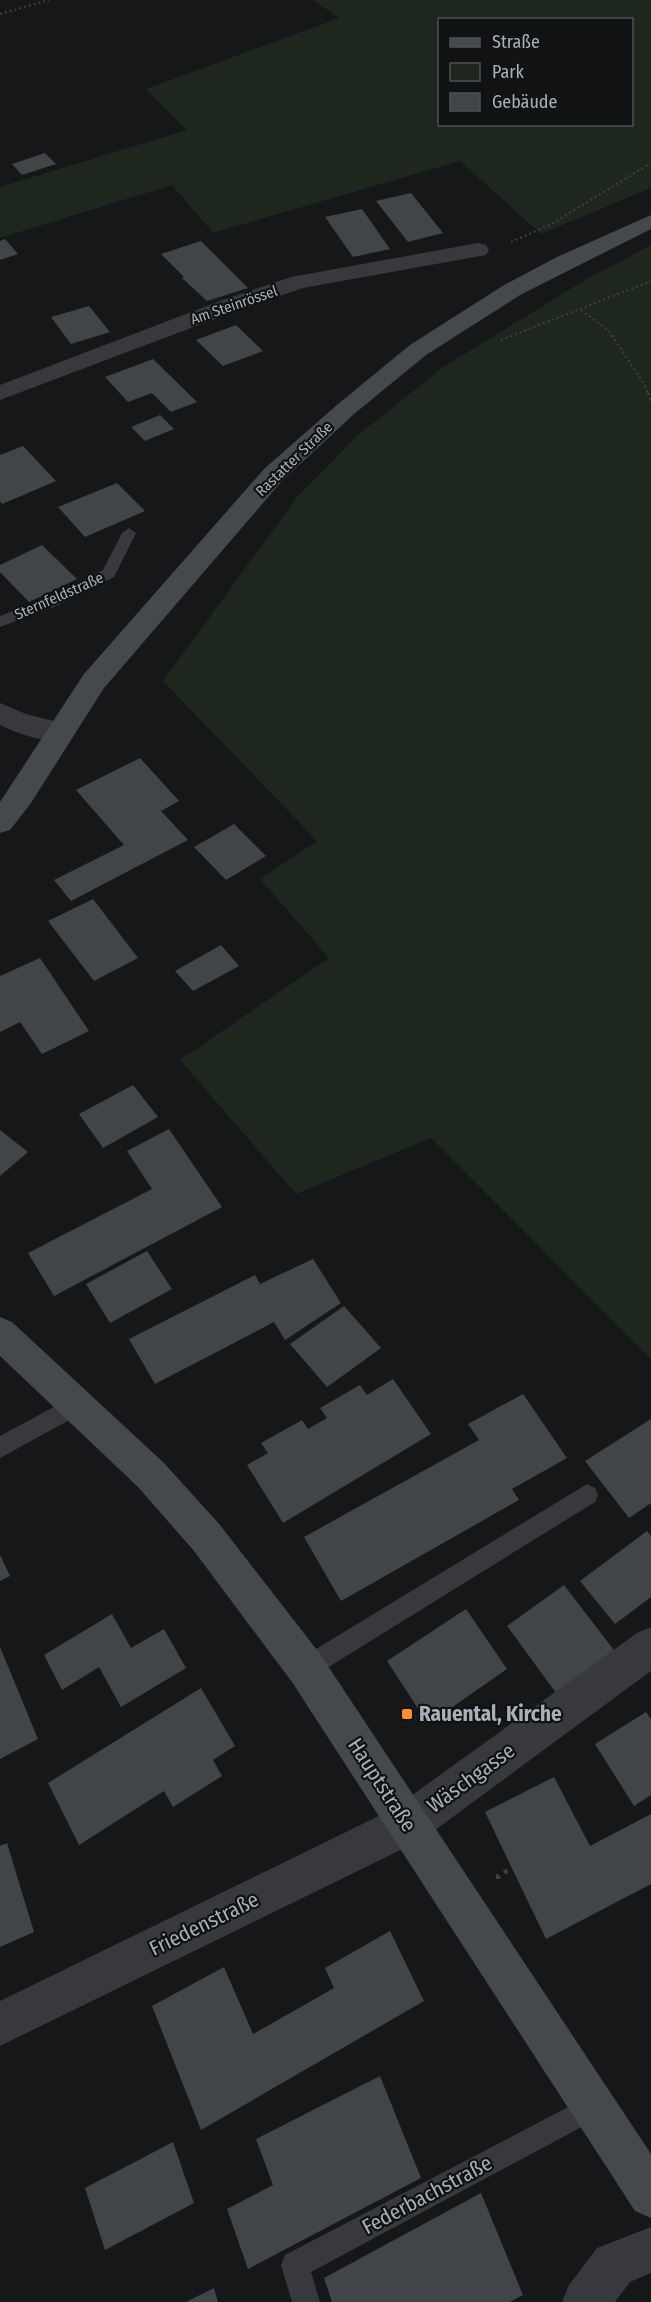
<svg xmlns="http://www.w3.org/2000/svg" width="651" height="2302" font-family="'Fira Sans Condensed',sans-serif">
  <rect width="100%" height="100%" fill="#161718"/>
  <!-- green -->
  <g fill="#1e271e" fill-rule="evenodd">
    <path d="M313,0H651V188L541,234L460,161L213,233L172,185L0,238V187L187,130L146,89L339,18ZM440,20H632V124H440Z"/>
    <path d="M651,245V1359L431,1138L296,1194L180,1060L329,958L260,879L317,841L163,681L297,497L357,436L445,366L585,280Z"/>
  </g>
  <!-- building -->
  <g fill="#424548">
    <path d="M45,153L56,164L22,175L12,164Z"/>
    <path d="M411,193L443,233L408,242L376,201Z"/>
    <path d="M362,209L390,249L353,257L325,217Z"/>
    <path d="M5,239L18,254L0,260V241Z"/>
    <path d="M201,241L248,288L207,301L182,278L184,277L161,254Z"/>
    <path d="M89,306L110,332L71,344L51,317Z"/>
    <path d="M236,325L263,351L223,366L196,340Z"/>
    <path d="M153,359L197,402L171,412L152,393L128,402L105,377Z"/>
    <path d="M160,415L174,429L145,441L131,427Z"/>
    <path d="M23,446L56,481L2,504L0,501V455Z"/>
    <path d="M117,483L145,511L85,537L58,507Z"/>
    <path d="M42,545L77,579L29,602L0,572V565Z"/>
    <path d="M140,758L179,801L161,811L188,840L71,901L54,880L124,845L76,790Z"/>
    <path d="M234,824L266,856L226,880L194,847Z"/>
    <path d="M93,899L138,958L94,981L48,921Z"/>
    <path d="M221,945L239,966L193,991L175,971Z"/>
    <path d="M40,958L89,1031L42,1054L20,1022L0,1032V976Z"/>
    <path d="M133,1085L158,1117L103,1148L79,1114Z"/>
    <path d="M169,1129L222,1207L54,1296L28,1253L152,1189L127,1151Z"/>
    <path d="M0,1130L28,1152L0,1176Z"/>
    <path d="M147,1251L172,1289L110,1323L86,1284Z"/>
    <path d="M313,1259L341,1303L285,1340L274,1322L155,1384L129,1339L255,1275L260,1284Z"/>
    <path d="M344,1306L381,1348L327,1387L290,1344Z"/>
    <path d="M393,1379L431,1434L283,1523L247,1465L268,1453L261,1443L302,1420L308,1429L327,1418L320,1408L360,1385L367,1395Z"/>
    <path d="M523,1394L567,1458L512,1489L519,1500L341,1601L304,1537L479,1440L468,1424Z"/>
    <path d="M651,1419V1503L629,1518L585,1461Z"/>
    <path d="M647,1531L651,1536V1597L615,1624L580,1581Z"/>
    <path d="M0,1555L10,1576L0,1581Z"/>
    <path d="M564,1585L620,1658L562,1701L507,1626Z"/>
    <path d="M466,1609L507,1669L428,1724L387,1661Z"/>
    <path d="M112,1614L131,1648L164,1629L186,1668L121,1707L99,1667L62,1690L44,1655Z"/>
    <path d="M0,1647L38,1739L0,1759Z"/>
    <path d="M201,1688L235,1746L213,1760L222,1776L173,1807L164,1791L79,1845L48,1783Z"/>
    <path d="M646,1712L651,1719V1795L634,1806L595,1744Z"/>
    <path d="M554,1777L590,1846L651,1814V1884L546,1939L485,1812Z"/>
    <path d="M7,1843L34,1932L0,1947V1846Z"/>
    <path d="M390,1931L424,2001L201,2130L152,2006L224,1967L253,2034L334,1988L325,1968Z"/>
    <path d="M380,2076L421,2178L248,2269L227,2209L273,2185L256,2139Z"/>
    <path d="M173,2142L194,2203L105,2250L85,2188Z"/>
    <path d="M481,2193L523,2295L510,2302H332L324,2278Z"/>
    <path d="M214,2288L218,2302H186Z"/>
  </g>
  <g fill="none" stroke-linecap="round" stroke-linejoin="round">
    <!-- path-far2 -->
    <g stroke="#3d4145" stroke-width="2" stroke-dasharray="2 3" stroke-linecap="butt">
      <path d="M0,14L49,0"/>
      <path d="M511,242L550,225L651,163"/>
      <path d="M581,310L609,331L644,384L648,394"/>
      <path d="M501,340L651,281"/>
    </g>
    <!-- path-far1 -->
    <path stroke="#3d4145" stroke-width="3" stroke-dasharray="2 4" stroke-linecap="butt" d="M648,393L651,401"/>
    <!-- path -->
    <path stroke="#3d4145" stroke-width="4.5" stroke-dasharray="4 6" stroke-linecap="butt" d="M498,1879V1876L512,1868"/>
    <!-- lane -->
    <g fill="#37393d" fill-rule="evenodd">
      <path d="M129,528L136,533L114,577L54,607L0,627V616L44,599L103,570L122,533Z"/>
      <path d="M76,1395L84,1398L87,1405L84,1412L0,1458V1436Z"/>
      <path d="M587,1484L595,1488L598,1495L595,1502L314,1676L306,1680L298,1676L294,1668L298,1660Z"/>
      <path d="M593,2094L602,2098L606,2107L602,2116L311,2272L320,2302H292L281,2265L285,2255Z"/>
    </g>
    <!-- street -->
    <g fill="#37393d" fill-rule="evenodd">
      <path d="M478,243L486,245L489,250L486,255L303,288L236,311L0,400V385L220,301L291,277Z"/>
      <path d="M0,703L26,714L70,725L74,732L70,739C50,745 18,734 0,725Z"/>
      <path d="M651,1627V1671L423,1839L0,2046V2001L393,1809L637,1633Z"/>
      <path d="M651,2227V2273L630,2282L615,2302H562L569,2285L597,2248Z"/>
    </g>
    <!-- secondary -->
    <g fill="#45494e" fill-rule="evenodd">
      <path d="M651,215V229L520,295L426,355L354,414L282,481L104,688L31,803L10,830L0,833V802L84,674L264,469L338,404L410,345L504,285L557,257Z"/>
      <path d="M0,1317L12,1322L164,1463L220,1525L320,1654L651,2154V2218L635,2211L292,1682L194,1551L138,1487L0,1356Z"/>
    </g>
  </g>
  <!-- markers -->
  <rect fill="#f98e2e" stroke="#111213" stroke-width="2" x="401" y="1708" width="12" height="12" rx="3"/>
  <g text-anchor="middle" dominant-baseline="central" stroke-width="4.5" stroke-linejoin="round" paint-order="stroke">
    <!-- far-street labels -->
    <g font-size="15" fill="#a8b0b9" stroke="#111213">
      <text transform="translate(234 305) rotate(-19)">Am Steinrössel</text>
      <text transform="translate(294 459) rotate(-44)">Rastatter Straße</text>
      <text transform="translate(59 596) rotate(-24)">Sternfeldstraße</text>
    </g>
    <!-- near-poi labels -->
    <g font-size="21" font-weight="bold" fill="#a8b0b9" stroke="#111213" text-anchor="start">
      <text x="419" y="1714">Rauental, Kirche</text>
    </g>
    <!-- near-street labels -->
    <g font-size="21" fill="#a8b0b9" stroke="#111213">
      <text transform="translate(471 1778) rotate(-36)">Wäschgasse</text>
      <text transform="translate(382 1785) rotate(57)">Hauptstraße</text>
      <text transform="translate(204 1924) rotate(-26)">Friedenstraße</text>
      <text transform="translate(427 2195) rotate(-28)">Federbachstraße</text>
    </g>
  </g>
  <!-- legend -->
  <rect x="438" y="18" width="195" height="108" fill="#111213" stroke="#4d5155" stroke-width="1.5"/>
  <rect x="450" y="38" width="30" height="9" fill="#45494e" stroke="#4d5155" stroke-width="1.5"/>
  <text x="492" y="48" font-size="18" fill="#a8b0b9">Straße</text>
  <rect x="450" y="63" width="30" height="18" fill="#1e271e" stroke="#4d5155" stroke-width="1.5"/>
  <text x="492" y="78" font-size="18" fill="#a8b0b9">Park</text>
  <rect x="450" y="93" width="30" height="18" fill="#424548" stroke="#4d5155" stroke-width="1.5"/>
  <text x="492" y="108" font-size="18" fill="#a8b0b9">Gebäude</text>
</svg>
